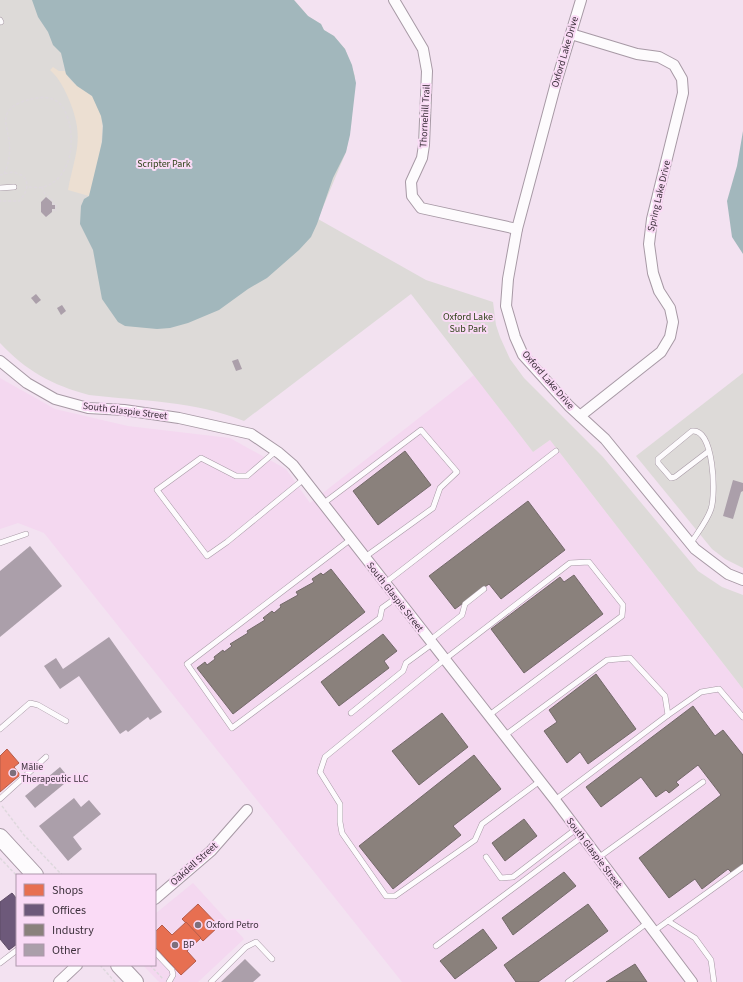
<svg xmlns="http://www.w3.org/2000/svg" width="743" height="982" font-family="'Source Sans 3',sans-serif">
  <rect width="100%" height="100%" fill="#f3e2f1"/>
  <!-- built -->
  <g fill="#f4d8f0">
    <path d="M474,375L533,452L550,440L743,689V982H402L44,533L18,523L0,529V378L55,409L128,426L230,438L286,469L310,503Z"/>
    <path d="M193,883L244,939L198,982H159L143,965H155V914Z"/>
  </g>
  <!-- green -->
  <g fill="#dddad8">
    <path d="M0,0H294L308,16L321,24L324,30L334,36L345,49L355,76L351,126L346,152L318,219L426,280L493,302L496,325L500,337L510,359L524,378L603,457L698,571L722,587L743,595V689L550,440L533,452L411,294L244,421C195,401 141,401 89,395C52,385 26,371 0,343Z"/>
    <path d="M743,373V568L725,559L712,549L636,456Z"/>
  </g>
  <!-- sand -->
  <path fill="#ecdfd2" d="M53,67L59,71H65C69,83 82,88 91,95C113,113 97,174 89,196L68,190C75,153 85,140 70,102C65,90 60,79 50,70Z"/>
  <!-- water -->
  <g fill="#a2b7bc">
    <path d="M32,0H294L308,16L321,24L324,30L334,36L345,49L352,65L356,83L350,135L346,152L333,178L317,224L311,237L299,250L267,278L248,289L219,310L188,323L170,328L157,329L125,326L118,322L102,299L93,250L80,224L81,206L84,199L89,196L102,142L103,126L101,116L92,96L77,86L66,74L61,53L53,45L48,32L38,17Z"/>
    <path d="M743,131V254L732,237L727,201L737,166Z"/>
  </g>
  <!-- shops -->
  <g fill="#e76f51" stroke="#b45c4b">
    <path d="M7,749L19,763L14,767L20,775L0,792V756Z"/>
    <path d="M198,904L219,926L203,941L182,919Z"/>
    <path d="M186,922L201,938L187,951L196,961L181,975L155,947V932L162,925L172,935Z"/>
  </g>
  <!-- offices -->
  <path fill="#6d597a" stroke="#5f4d67" d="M12,893L17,899V944L9,950L0,939V902Z"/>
  <!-- industry -->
  <g fill="#8a817c" stroke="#736969">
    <path d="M405,451L431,485L378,525L353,491Z"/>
    <path d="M528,501L565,550L501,599L489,584L455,609L429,576Z"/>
    <path d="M331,569L365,612L233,714L197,668L205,662L207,665L215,659L214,657L223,650L224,652L232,646L230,644L248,633L247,631L265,620L263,618L272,611L274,613L281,607L280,605L298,595L296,592L314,582L312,579L321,573L323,575Z"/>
    <path d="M574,575L603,614L524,673L491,629L560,577L564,582Z"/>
    <path d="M383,634L397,651L384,661L389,668L339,706L321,682Z"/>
    <path d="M596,674L636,729L588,764L580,752L567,763L544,731L557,722L549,710Z"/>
    <path d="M693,706L715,736L723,730L743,755V865L732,873L728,869L702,889L695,879L669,898L639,858L721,795L698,765L676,782L679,785L669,793L666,790L656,797L641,777L601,807L586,787Z"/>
    <path d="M442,713L468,747L419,785L392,751Z"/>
    <path d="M474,755L501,789L453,826L461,835L393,889L359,846Z"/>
    <path d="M524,819L537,836L505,861L492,843Z"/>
    <path d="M564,872L576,886L513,935L502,918Z"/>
    <path d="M588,904L608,931L538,982H516L504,965Z"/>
    <path d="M483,929L497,948L455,979L440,961Z"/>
    <path d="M635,964L647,982H606Z"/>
  </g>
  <!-- building -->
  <g fill="#ab9faa">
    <path d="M46,197L52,202V205H55V209H52V212L46,217L41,212V202Z"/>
    <path d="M36,294L41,300L36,304L31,298Z"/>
    <path d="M62,305L66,311L61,315L57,308Z"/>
    <path d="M238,359L242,369L236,371L232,361Z"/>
    <path d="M733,480L743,483V491L741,492L733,519L723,516Z"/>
    <path d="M30,546L62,586L0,637V571Z"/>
    <path d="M109,637L162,712L150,720L148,717L128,732L126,730L120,734L79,676L60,689L44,666L56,658L63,669Z"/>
    <path d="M60,767L70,779L35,808L25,796Z"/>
    <path d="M74,798L81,807L89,800L101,814L73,837L82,849L68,861L39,826Z"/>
    <path d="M245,959L261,975L253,982H221Z"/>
  </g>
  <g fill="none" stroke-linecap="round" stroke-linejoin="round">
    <!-- service casing -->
    <g stroke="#a799a5" stroke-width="6">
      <g id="service">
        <path d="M0,20L1,22"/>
        <path d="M0,188L14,187"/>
        <path d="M276,451L247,476H236L201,458L157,490L207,556L227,542L304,479"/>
        <path d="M324,503L421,430L457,472L440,488L433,508L365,557"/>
        <path d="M351,539L187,664L232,728L380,618L382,608L396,598"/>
        <path d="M0,543L26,534"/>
        <path d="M691,543C698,532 707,521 711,509C716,494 714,428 692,431L658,459V463L671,478L675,477L709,451"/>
        <path d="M385,583L556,451"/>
        <path d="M429,641L462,615L465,604L484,589"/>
        <path d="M351,713L403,671L406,663L432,644"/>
        <path d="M668,715L701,692L719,689L743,717"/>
        <path d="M488,716L622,616L623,605L589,562L570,563L444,660L325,757L320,772L340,804V822L342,833L386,896H395L475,840L482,824L540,781"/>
        <path d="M0,729L30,703L38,705L66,721"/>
        <path d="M504,736L607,660L630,658L665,696L668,715L555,800"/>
        <path d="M0,799L46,757"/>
        <path d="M486,857L501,878L513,877L576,829"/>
        <path d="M598,858L703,782"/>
        <path d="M668,921L695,938L711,960L714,982"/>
        <path d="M654,931L743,867"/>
        <path d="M436,946L582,837"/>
        <path d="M155,952L172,970L173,975L169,982"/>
        <path d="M0,963L17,950"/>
        <path d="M211,982L246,947L256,942L272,959"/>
        <path d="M568,982L647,923"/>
      </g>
    </g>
    <!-- minor casing -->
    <g stroke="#a799a5" stroke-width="12">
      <g id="minor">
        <path d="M394,0L423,49L427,71L424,145L422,158L411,182L412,196L421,208L517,229"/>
        <path d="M581,0L556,83L517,229L508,279L506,306L515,337L523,355L569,406L605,439L695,549L728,574L743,580"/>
        <path d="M571,34L637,54L659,57L674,65L682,79L683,93L652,219L649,244L653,273L659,291L670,308L673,322L670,337L661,352L580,416"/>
        <path d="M0,361L27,383L55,399L88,408L124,410L179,418L251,434L279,453L293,465L555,800L692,982"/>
        <path d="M155,899L211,851L247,810"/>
        <path d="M59,982L77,965"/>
      </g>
    </g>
    <!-- primary casing -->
    <g stroke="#a799a5" stroke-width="18">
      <g id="primary">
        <path d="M0,837L35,875"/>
        <path d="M119,965L135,982"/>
      </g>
    </g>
    <!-- path -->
    <g stroke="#ded8dd" stroke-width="1.5" stroke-dasharray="3 2" stroke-linecap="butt">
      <path d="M4,174C10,162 11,147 8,135C7,129 4,120 7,114C11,105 22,101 32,99C41,97 50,96 58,102C65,107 68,118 70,126C74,148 69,180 43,187C38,188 32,187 28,187"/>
      <path d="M0,175C5,174 11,171 16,173C32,177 28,193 19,201H0"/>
      <path d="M42,187L45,194L53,201V204H56V210H53"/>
      <path d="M2,806L24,835L62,875"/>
      <path d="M0,858L17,876"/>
      <path d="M100,965L115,982"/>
      <path d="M150,965L163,979"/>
    </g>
    <!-- service -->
    <use href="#service" stroke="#fdfbfd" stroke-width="5"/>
    <!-- minor -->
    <use href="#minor" stroke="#fdfbfd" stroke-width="10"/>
    <!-- primary -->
    <use href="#primary" stroke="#fdfbfd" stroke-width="16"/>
  </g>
  <!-- markers -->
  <g fill="#7d6f7b" stroke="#fadbf6" stroke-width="1.5">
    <circle cx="13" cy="773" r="4"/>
    <circle cx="198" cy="925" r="4"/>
    <circle cx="175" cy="945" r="4"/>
  </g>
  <g text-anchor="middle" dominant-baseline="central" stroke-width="4" stroke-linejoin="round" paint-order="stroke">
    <!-- street labels -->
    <g font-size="10" fill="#3d313c" stroke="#fadbf6">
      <text transform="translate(565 52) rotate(-74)">Oxford Lake Drive</text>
      <text transform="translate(425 116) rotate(-87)">Thornehill Trail</text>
      <text transform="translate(659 196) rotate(-77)">Spring Lake Drive</text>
      <text transform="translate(548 380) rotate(49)">Oxford Lake Drive</text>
      <text transform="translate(125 411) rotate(7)">South Glaspie Street</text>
      <text transform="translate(395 597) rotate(52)">South Glaspie Street</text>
      <text transform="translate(594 853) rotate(53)">South Glaspie Street</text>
      <text transform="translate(194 864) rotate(-42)">Oakdell Street</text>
    </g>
    <!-- park labels -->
    <g font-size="10" fill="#2e4217" stroke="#fadbf6">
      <text x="164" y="164">Scripter Park</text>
      <text x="468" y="317">Oxford Lake<tspan x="468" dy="12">Sub Park</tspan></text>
    </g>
    <!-- poi labels -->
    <g font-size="10" fill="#3d313c" stroke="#fadbf6" text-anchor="start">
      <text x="21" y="767">Mālie<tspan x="21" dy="12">Therapeutic LLC</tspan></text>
      <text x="206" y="925">Oxford Petro</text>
      <text x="183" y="945">BP</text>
    </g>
  </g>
  <!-- legend -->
  <rect x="16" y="874" width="140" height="92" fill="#fadbf6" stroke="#ae97ac"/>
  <rect x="24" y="884" width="20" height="12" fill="#e76f51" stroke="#ae97ac"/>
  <text x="52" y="894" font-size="12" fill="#3d313c">Shops</text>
  <rect x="24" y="904" width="20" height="12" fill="#6d597a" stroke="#ae97ac"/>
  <text x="52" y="914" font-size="12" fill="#3d313c">Offices</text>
  <rect x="24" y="924" width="20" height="12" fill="#8a817c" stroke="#ae97ac"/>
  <text x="52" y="934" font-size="12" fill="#3d313c">Industry</text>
  <rect x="24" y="944" width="20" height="12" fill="#ab9faa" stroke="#ae97ac"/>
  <text x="52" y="954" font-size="12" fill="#3d313c">Other</text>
</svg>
